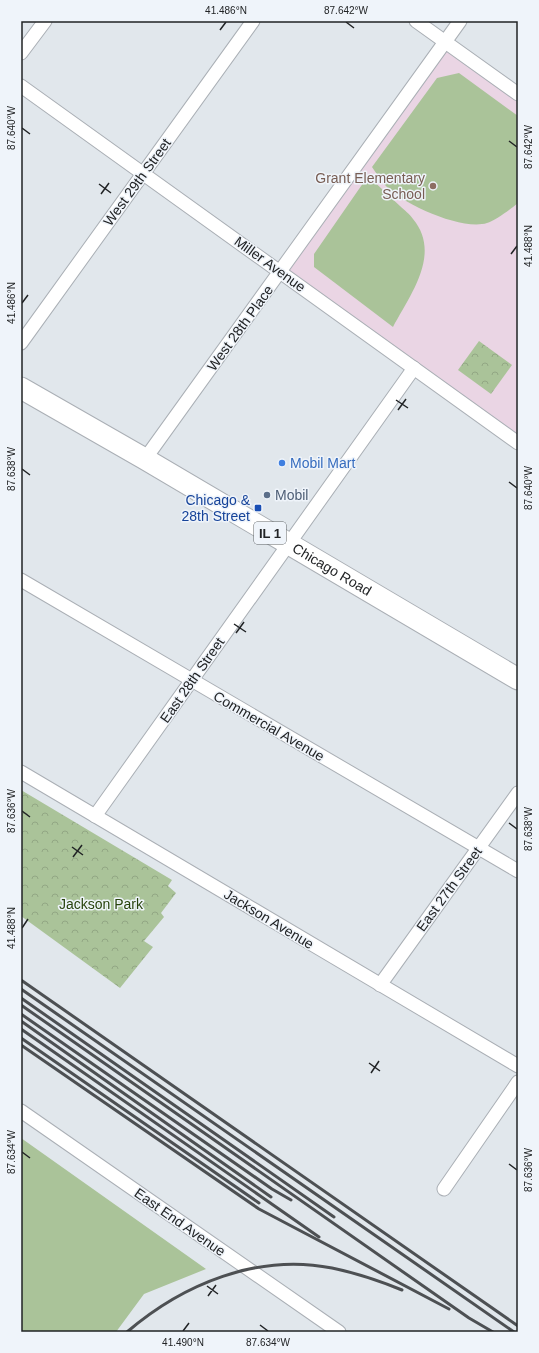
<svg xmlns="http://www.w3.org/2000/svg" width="539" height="1353" font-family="Arial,sans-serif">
  <defs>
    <pattern id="forest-crowns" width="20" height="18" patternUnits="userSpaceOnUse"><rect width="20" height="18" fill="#aac399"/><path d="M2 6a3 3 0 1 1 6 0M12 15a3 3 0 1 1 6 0" fill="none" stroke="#92a784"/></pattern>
  </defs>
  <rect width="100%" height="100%" fill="#e1e7ec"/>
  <!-- education -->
  <path fill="#ead5e4" d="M446,50L518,102V435L286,269Z"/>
  <!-- grass -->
  <g fill="#aac399">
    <path d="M459,73L518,116V203C512,208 495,221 487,223C462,231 402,204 385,185C380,179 376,173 372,167L437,78Z"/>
    <path d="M368,176C379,186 389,196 400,206C404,210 410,214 413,219C442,254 410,295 393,327L314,267V254Z"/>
    <path d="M21,1138L206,1269L144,1294L116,1332H21Z"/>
  </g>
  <!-- forest -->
  <g fill="url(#forest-crowns)">
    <path d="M479,341L512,365L491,394L458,370Z"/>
    <path d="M21,790L172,880L168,886L176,893L161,913L164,917L144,941L153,947L120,988L21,916Z"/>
  </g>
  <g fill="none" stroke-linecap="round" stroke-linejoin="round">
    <!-- street casing -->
    <g stroke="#aaafb5" stroke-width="15">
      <g id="street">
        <path d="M416,21L518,94"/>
        <path d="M21,53L45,21"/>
        <path d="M21,86L518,443"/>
        <path d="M21,343L253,21"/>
        <path d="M145,459L460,21"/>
        <path d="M21,580L518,871"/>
        <path d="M21,772L518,1066"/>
        <path d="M95,816L414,368"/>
        <path d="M380,985L518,793"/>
        <path d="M21,1111L339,1332"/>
        <path d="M444,1189L518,1082"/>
      </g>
    </g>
    <!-- primary casing -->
    <g stroke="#aaafb5" stroke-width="23">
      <g id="primary">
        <path id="s1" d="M21,388L145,459L518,679"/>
      </g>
    </g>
    <!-- street -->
    <use href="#street" stroke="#fff" stroke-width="13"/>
    <!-- primary -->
    <use href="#primary" stroke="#fff" stroke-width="21"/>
    <!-- rail -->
    <g stroke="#4d5053" stroke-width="3">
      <path d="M21,980L518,1326"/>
      <path d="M21,989L514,1332"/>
      <path d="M21,998L334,1217"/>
      <path d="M21,1005L469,1318L493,1332"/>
      <path d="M21,1014L272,1189L291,1200"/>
      <path d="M21,1021L271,1197"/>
      <path d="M21,1029L319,1237"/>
      <path d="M21,1038L259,1203"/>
      <path d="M21,1045L259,1209L449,1309"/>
      <path d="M127,1332C183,1284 258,1253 332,1268C356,1273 380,1281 402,1290"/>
    </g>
  </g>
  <!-- ticks -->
  <path fill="none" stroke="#212325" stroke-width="1.5" d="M346,22L354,28M220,30L226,22M22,128L30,134M509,141L517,147M99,184L111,193M101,194L109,183M511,254L517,246M22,303L28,295M396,400L408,408M398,410L406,399M22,469L30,475M509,482L517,488M234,624L246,632M236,633L244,622M22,811L30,817M509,823L517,829M72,847L83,855M73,857L82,845M22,928L28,919M369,1063L380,1071M371,1073L379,1061M22,1152L30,1158M509,1164L517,1170M207,1286L218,1294M208,1296L216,1285M260,1325L268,1331M183,1331L189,1323"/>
  <!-- markers -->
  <circle fill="#8d6e63" stroke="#eff4fa" stroke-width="1.5" cx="433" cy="186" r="4"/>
  <circle fill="#3f7fe0" stroke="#eff4fa" stroke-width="1.5" cx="282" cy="463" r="4"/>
  <circle fill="#5c6f8a" stroke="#eff4fa" stroke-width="1.5" cx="267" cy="495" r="4"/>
  <rect fill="#1a4fb4" stroke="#eff4fa" stroke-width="1.5" x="254" y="504" width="8" height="8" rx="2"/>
  <g text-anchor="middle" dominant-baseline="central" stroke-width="3" stroke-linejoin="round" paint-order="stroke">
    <!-- shield labels -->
    <rect fill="#eff4fa" stroke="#5f6265" stroke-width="1" x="254" y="522" width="32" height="22" rx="3"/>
    <g font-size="13" font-weight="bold" fill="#212325">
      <text x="270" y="533">IL 1</text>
    </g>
    <!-- education labels -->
    <g font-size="14" fill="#785e54" stroke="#eff4fa" text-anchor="end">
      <text x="425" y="178">Grant Elementary<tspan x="425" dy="16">School</tspan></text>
    </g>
    <!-- street labels -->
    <g font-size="14" fill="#212325" stroke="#eff4fa">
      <text transform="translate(137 182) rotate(-54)">West 29th Street</text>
      <text transform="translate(270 264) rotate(36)">Miller Avenue</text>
      <text transform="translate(240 328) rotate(-54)">West 28th Place</text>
      <text stroke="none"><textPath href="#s1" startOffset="360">Chicago Road</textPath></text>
      <text transform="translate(192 680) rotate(-55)">East 28th Street</text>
      <text transform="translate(269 726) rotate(30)">Commercial Avenue</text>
      <text transform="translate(449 889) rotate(-54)">East 27th Street</text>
      <text transform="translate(269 919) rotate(31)">Jackson Avenue</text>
      <text transform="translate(180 1222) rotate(35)">East End Avenue</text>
    </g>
    <!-- shop labels -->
    <g font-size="14" fill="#366cbe" stroke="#eff4fa" text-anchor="start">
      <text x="290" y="463">Mobil Mart</text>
    </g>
    <!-- service labels -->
    <g font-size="14" fill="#4e5e75" stroke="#eff4fa" text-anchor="start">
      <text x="275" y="495">Mobil</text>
    </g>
    <!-- transit labels -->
    <g font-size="14" fill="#164399" stroke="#eff4fa" text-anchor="end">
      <text x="250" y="500">Chicago &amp;<tspan x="250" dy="16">28th Street</tspan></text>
    </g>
    <!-- park labels -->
    <g font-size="14" fill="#28430d" stroke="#eff4fa">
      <text x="101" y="904">Jackson Park</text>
    </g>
  </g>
  <!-- border -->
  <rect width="539" height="1353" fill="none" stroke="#eff4fa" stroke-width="44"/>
  <rect x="22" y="22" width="495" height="1309" fill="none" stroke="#212325" stroke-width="1.5"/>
  <g font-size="10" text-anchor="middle" fill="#212325">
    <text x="226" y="14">41.486°N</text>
    <text x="346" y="14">87.642°W</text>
    <text transform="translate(11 128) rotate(-90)" y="4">87.640°W</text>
    <text transform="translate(528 147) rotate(-90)" y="4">87.642°W</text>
    <text transform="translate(528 246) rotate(-90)" y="4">41.488°N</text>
    <text transform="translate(11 303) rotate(-90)" y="4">41.486°N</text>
    <text transform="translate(11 469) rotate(-90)" y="4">87.638°W</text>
    <text transform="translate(528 488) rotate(-90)" y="4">87.640°W</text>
    <text transform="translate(11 811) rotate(-90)" y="4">87.636°W</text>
    <text transform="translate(528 829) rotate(-90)" y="4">87.638°W</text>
    <text transform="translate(11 928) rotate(-90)" y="4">41.488°N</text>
    <text transform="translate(11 1152) rotate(-90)" y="4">87.634°W</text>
    <text transform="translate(528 1170) rotate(-90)" y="4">87.636°W</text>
    <text x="183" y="1346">41.490°N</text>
    <text x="268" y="1346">87.634°W</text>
  </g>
</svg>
